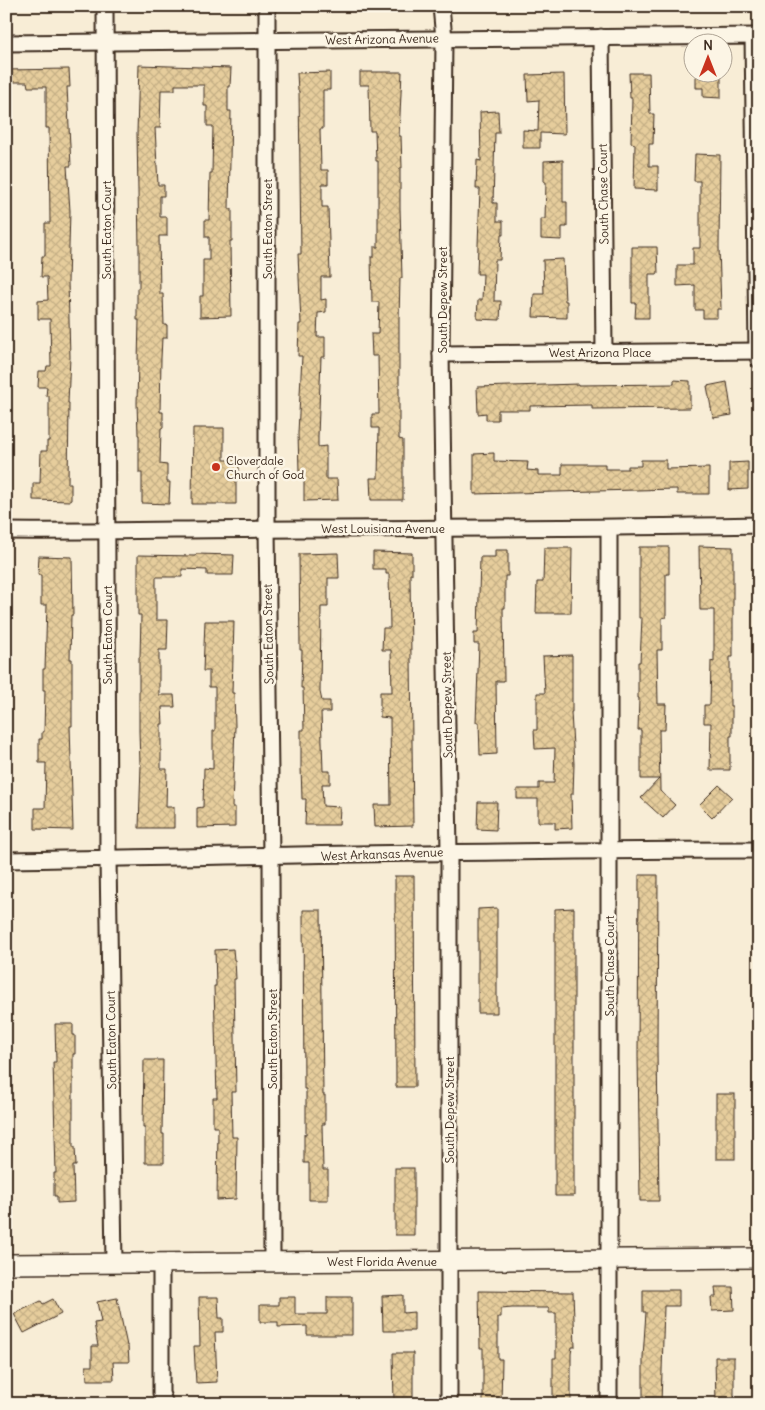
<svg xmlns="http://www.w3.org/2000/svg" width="765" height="1410" font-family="Delius,sans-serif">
  <defs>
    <pattern id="building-cross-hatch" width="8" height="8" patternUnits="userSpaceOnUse" patternTransform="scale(1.25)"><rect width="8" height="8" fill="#e6cd9c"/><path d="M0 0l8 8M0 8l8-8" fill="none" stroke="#c6b086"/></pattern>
  </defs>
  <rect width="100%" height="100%" fill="#f8edd6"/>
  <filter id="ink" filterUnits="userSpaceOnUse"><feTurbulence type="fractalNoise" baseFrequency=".02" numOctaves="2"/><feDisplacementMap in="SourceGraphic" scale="10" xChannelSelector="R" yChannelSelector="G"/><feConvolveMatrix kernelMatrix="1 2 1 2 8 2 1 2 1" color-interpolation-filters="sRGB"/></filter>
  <g filter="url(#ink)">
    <!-- building -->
    <g fill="url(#building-cross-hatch)" stroke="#3b2a1e">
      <path d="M139,65L231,68L230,86H228V111H231L229,209H232V241H230L231,316L200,317V296H203V260H209V237H205V220H209L210,173H212L213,126H207V106H204V85H175V90H161L160,128H155L158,185H164V196H160V217H167V236H159L160,294H163L164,325H167V338H162L161,358L160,412H163V428H161L160,464L167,465V482H170L169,504L142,503V473H139V435H138L137,403L139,320H137V288H139V248L137,133Z"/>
      <path d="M69,69L70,87H67L71,166H67L70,211L68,282L70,357L68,403H69L68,484H71V501L33,500V483H40L41,451H47V441H49V396H46L47,387H38L39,371H46L47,366H51L50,319H38V301L48,300L47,277H41L42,256H45V223H50L49,128H46V87H28L27,82H6V70Z"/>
      <path d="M330,72V90H323V129H320L321,170H328V184H322V207H328L330,277H321V300L326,299V312L318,313L317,337H325V357H321L318,436V447L326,446V479H337L338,500L304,501V472H299L298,433L302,356H298L299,324H301L298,254H301L299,91H298L297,73Z"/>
      <path d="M360,72H402L399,136H401L402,168H400V208L402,278H400L399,319V439L403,440V500H371L370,478H378L379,428H372V414H379L378,356H372L371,334H378L379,302H372L371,257H374V247H378V161H376L375,131H370L369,85H360Z"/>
      <path d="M696,72H721V98L703,97V88H696Z"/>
      <path d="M629,73H649L650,114H654L653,144H649V166H658V190L634,189L635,144L631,143L632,98H630Z"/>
      <path d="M564,74L565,134L540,133V148H523V130L538,131L539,100L528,101L527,75Z"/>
      <path d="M498,111L499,133H495L493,203H497V221H503V235H501L500,260H495L494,301H501L500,320L477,319L478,300H482L483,274H477L480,189H476L477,160L481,161L480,112Z"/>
      <path d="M695,154L720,155L719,247L721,309H717V318H703V310H695V285L677,286V265H693V248H700V181H694Z"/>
      <path d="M563,160V202H567V227H562V240L541,239V219H545L546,182H544V161Z"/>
      <path d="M632,247H657L658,274H649V318H635L636,303H632Z"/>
      <path d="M563,259L565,301H567V318L533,317L534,294H544L543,260Z"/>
      <path d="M674,380L690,381V408L592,409V405L530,406V410H498V420H486V413L478,414L477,387L579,384V385L674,384Z"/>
      <path d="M727,382L732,415L713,418L707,386Z"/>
      <path d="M193,428H224V460H239V474H236V504H192Z"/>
      <path d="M494,453V461L528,462L527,470L538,471V475H562V464H605V469H628V466H641V460H666V469L709,468V494H677V489L474,494V454Z"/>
      <path d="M748,462V489L729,490V463Z"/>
      <path d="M699,546L733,547V657H730V706H732V736H730V770H710L711,723H704V705H710L711,661L714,662V610H700Z"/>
      <path d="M639,547H669V574H666V617L662,618V650H657L658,704H666L665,730H659L660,791L675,805L663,818L641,798L659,779H641V730H638L639,698H638V662H640L642,618H639Z"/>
      <path d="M544,548H572L571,613H536L537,582H543Z"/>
      <path d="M495,550H508V576H505V608H503L504,681H496L497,754L480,755L479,722H476L479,644H474V633H478L480,557H495Z"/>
      <path d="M373,552L412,553V574H410L413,826L375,827L374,805H391L390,718L380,717V692H392L391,650H382L383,628H390L389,574H386V569H373Z"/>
      <path d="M338,553L339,578H328V607H321L320,692L322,701H330V712H321L323,771H330V784H322L323,806L340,807L339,825H305L306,799H302L301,767V730H304L303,688H301L302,650H300L299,554Z"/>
      <path d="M196,554L234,555L233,575H207V570L182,569V577H156V620H168L167,650H159V695H174L175,707H162L163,724H161V769H167L166,807H174V828H139L141,764H140L139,731V657H140L141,615H138V555L195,556Z"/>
      <path d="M39,556L72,557L73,615H71L70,659H72V726H70L73,830L35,829V808H45L46,763H39V739H42V732H44L45,690H43V669H45L47,605H41V575H38Z"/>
      <path d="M205,621H234L232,693H234L235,726L232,807H235V827L197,828V808L203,807L204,768L213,769V731H215V687H209V671H203Z"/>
      <path d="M572,655V712H571L574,764L573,794H571L572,828L555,829V822H538V799H517V789H539V783H554L555,748L535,749L534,730H537V693H545L543,656Z"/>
      <path d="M719,785L732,797L712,818L699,805Z"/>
      <path d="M478,802H497L496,830L477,829Z"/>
      <path d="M639,875H658L657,1049L659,1201H640L638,1056Z"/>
      <path d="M395,876H414L415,1087H396Z"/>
      <path d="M497,908V1013H478V909Z"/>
      <path d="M574,908V1196H555V909Z"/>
      <path d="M303,910H321L323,1095H325V1124H322L323,1170H328V1200H309V1163H304V1134H306V1089H304Z"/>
      <path d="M233,949L234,960H235L236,979H234L236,1092H231L232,1137H237L236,1199L217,1200L218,1127H213V1098H217L214,986H216L215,950Z"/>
      <path d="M55,1024H73V1035H75V1054H73V1147H75L76,1166H73L74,1202L57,1203V1196H54V1173H56L53,1062H56Z"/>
      <path d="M144,1060H163L162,1134H164V1163H145V1127H143Z"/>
      <rect x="716" y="1094" width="19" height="65"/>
      <rect x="395" y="1168" width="19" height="67"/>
      <path d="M715,1287H733L734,1310L712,1311L711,1297H716Z"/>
      <path d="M643,1290H679V1306H664L661,1404H643V1357L646,1312H643Z"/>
      <path d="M479,1291L573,1292L575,1347H572L571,1354V1404H553V1358H556V1313H549V1308H512L501,1309V1317H498V1359H502L501,1404H483V1348H480Z"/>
      <path d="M403,1295V1313L414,1312V1331H383L382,1296Z"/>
      <path d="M199,1297H218L219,1318H223V1332H215L217,1382L196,1383L194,1346H200Z"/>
      <path d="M279,1297H295V1314H327V1297H352V1335H307V1326L278,1327V1322H260V1305H279Z"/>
      <path d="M117,1298L127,1346H128L129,1362H113L114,1380H87L86,1366H92V1346H98L94,1323L101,1322L97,1302Z"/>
      <path d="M53,1299L61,1314L24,1333L14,1314L41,1301L43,1304Z"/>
      <path d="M393,1353H413V1404H394Z"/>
      <path d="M715,1357H734V1404H716Z"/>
    </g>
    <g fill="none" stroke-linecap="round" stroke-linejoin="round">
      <!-- minor casing -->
      <g stroke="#3b2a1e" stroke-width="19">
        <g id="minor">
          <path d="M105,6L108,858L114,1263"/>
          <path d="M267,6V529L271,856L272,1262"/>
          <path d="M441,6L444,39L441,354L449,852V1404"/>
          <path d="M753,36L757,351L759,360"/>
          <path d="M601,37L604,352"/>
          <path d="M6,43L759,36"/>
          <path d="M441,354L759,351"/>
          <path d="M609,528V1404"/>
          <path d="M6,531C105,532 203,529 301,529C454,528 606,528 759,525"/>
          <path d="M6,860C257,856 508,850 759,850"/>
          <path d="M161,1263V1393L165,1404"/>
        </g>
      </g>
      <!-- tertiary casing -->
      <g stroke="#3b2a1e" stroke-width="22">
        <path id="tertiary" d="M6,1264L759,1258"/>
      </g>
      <!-- minor -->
      <use href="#minor" stroke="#fcf5e5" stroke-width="15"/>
      <!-- tertiary -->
      <use href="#tertiary" stroke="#fcf5e5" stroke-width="19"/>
    </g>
  </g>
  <!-- markers -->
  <circle fill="#c8321e" stroke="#fcf5e5" stroke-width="2" cx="216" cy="467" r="5"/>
  <g text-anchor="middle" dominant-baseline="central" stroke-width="5" stroke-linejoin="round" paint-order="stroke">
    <!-- street labels -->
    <g font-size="12" fill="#3b2a1e" stroke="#fcf5e5">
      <text transform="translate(382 39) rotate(-1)">West Arizona Avenue</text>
      <text transform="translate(603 194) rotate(-91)">South Chase Court</text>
      <text transform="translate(267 229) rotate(-90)">South Eaton Street</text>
      <text transform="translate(106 230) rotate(-90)">South Eaton Court</text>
      <text transform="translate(442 300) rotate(-90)">South Depew Street</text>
      <text x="600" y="352">West Arizona Place</text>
      <text x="383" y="528">West Louisiana Avenue</text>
      <text transform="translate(268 634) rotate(-91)">South Eaton Street</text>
      <text transform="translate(107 635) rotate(-90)">South Eaton Court</text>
      <text transform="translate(447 705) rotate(-91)">South Depew Street</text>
      <text transform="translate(382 854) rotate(-2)">West Arkansas Avenue</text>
      <text transform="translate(609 966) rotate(-90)">South Chase Court</text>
      <text transform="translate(272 1039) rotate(-90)">South Eaton Street</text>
      <text transform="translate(111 1040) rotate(-91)">South Eaton Court</text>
      <text transform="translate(449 1110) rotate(-90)">South Depew Street</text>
      <text x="382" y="1261">West Florida Avenue</text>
    </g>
    <!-- poi labels -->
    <g font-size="12" fill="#3b2a1e" stroke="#fcf5e5" text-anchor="start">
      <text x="226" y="460">Cloverdale<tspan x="226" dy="14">Church of God</tspan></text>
    </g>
  </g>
  <!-- margin -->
  <rect width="765" height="1410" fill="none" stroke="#fcf5e5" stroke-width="25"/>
  <rect x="12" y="12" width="740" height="1385" fill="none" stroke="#3b2a1e" stroke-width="2" filter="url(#ink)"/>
  <!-- north arrow -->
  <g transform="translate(708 58)"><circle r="24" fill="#fcf5e5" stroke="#afa495"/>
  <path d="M0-4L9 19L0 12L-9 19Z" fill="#c8321e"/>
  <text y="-8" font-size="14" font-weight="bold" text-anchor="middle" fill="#3b2a1e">N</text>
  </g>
</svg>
